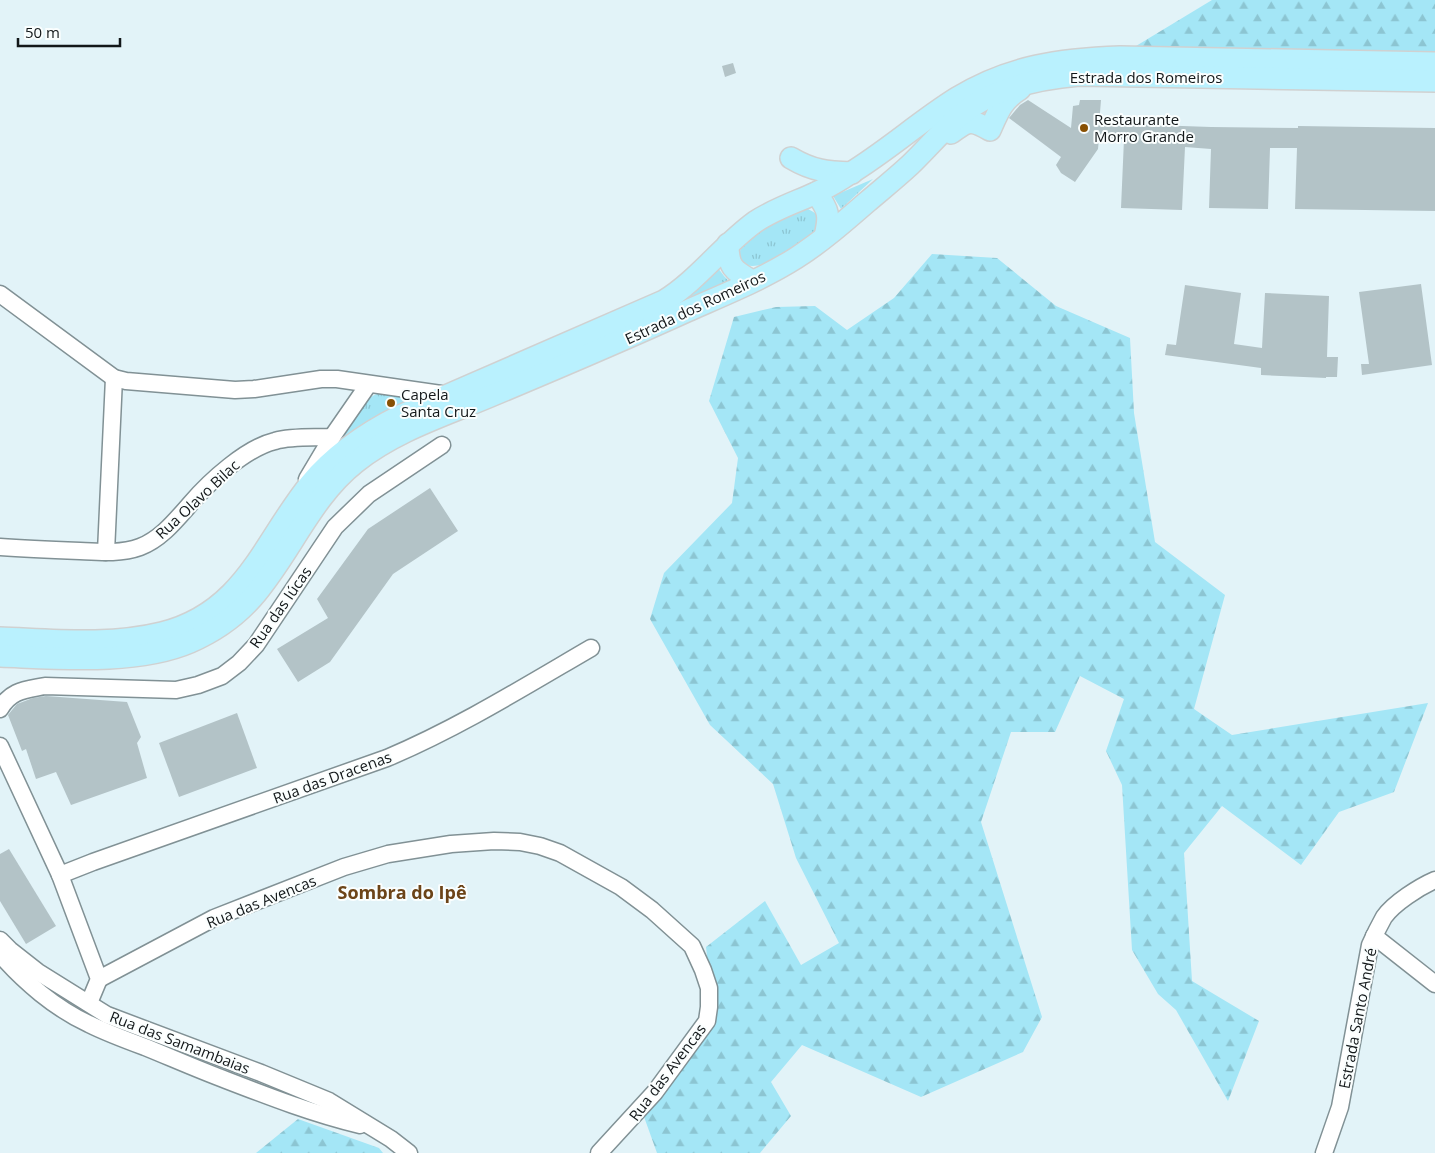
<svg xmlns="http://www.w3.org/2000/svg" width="1435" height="1153" font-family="'Open Sans',sans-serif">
  <defs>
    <pattern id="grass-tufts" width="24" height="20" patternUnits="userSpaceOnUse" patternTransform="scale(1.25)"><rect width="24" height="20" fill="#a4e6f6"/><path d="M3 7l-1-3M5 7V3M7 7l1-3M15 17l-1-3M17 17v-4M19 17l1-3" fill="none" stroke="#8cc5d2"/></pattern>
    <pattern id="forest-firs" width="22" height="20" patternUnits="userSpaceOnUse" patternTransform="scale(1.25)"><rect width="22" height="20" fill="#a4e6f6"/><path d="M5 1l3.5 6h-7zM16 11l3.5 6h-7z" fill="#8cc5d2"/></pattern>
  </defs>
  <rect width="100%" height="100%" fill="#e2f3f8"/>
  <!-- grass -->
  <g fill="url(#grass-tufts)">
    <path d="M873,179L841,209L833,196Z"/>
    <path d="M808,209C820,215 819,217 817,231C804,241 757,278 742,262C739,259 739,255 740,251C745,233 791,213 808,209Z"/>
    <path d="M718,268L724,276L731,283L676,308L692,294Z"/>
    <path d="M381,392L407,397L408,403L337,445L334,439C348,422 360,400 381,392Z"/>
  </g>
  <!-- forest -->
  <g fill="url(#forest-firs)">
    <path d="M1212,0H1435V52L1136,46Z"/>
    <path d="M932,254L997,258L1056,306L1130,338L1134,413L1155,542L1225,595L1194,709L1232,735L1428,703L1394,792L1339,812L1301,865L1222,806L1184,853L1192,981L1259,1021L1228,1101L1176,1010L1158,994L1132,950L1122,785L1106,751L1124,699L1080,676L1055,732H1011L981,822L1042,1017L1023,1052L921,1097L802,1045L771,1082L791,1116L760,1153H657L643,1114L714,1019L706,947L765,901L801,965L839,943L796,858L773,784L710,725L650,619L664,573L732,503L738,458L709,401L734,317L776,307L815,306L847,330L894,298Z"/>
    <path d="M298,1119L379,1148L383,1153H256Z"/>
  </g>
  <!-- building -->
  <g fill="#b3c3c7">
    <path d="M733,63L736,73L725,77L722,66Z"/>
    <path d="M1028,100L1071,128L1073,106L1079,105L1080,100H1101L1099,125L1125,126V124L1211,127L1298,128V126L1435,128V211L1295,209L1297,148H1270L1268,209L1209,208L1211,149L1185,147L1182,210L1121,208L1124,139L1099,138L1098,149L1075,182L1061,173L1056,165L1061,157L1009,118L1020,105Z"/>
    <path d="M1421,284L1432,365L1362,375L1361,364H1369L1359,292Z"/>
    <path d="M1185,285L1241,293L1234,344L1262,348L1265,293L1329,296L1327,357H1338L1337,377H1326V378L1261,375V368L1165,355L1167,344L1176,345Z"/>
    <path d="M430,488L458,531L393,574L330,662L298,682L277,649L328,618L317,599L368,529Z"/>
    <path d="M46,696L127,702L141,737L137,743L147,778L71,805L56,772L36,779L26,749L22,751L8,715L17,704L33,698Z"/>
    <path d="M237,713L257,768L179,797L159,743Z"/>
    <path d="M9,849L56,926L26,944L0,901V854Z"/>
  </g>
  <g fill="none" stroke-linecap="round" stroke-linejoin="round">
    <!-- minor casing -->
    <g stroke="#819195" stroke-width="19">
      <g id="minor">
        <path d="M0,294L114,378L126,381L235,390L254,389L321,379H337L448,395"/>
        <path d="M307,479L332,437L368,385"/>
        <path d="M0,547C27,549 53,550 80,551C99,552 121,554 140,547C161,539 176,520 191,503C210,481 246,448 275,441C293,436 313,438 332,437"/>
        <path d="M106,552L114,378"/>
        <path d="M0,709C11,690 25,690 45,686L176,690L198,685L222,676L239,663L256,645L335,527L369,494L442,445"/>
        <path d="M0,746L60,875L99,979L89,1003"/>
        <path d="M60,875L93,862L387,758C458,728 524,687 591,648"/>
        <path d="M1374,936L1435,984"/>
        <path d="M0,940L10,950L38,972L107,1015L261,1073L329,1101L391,1139L409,1153"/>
        <path d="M0,954C23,981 56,1009 89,1024C107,1033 126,1040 145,1047C172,1058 199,1070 226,1080C270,1097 314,1114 360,1125"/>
        <path d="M99,979L214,918L344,867L388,854L451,844L494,841L520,842L540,846L560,853L621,887L652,910L692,946L703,970L709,988V1007L707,1021L655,1092L599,1153"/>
        <path d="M1324,1153L1340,1107L1370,945C1374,936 1379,926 1384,917C1394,903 1419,887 1435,880"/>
      </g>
    </g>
    <!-- major casing -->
    <g stroke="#d0d1d1" stroke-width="24">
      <g id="major">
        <path d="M951,133C968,120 971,119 990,130C998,112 1002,100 1020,89"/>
        <path d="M791,158C813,171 827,172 852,173"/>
        <path d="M816,193C829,210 830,216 825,236"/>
        <path d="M728,244C728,267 733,270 752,281"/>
        <path d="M0,638C53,640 110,646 162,633C245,612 263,542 310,484C335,454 366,433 400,416L664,301C698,280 722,246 755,222C774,209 796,202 816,193C828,187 839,181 849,174C887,151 920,121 957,98C1009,66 1061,59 1120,57L1435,63"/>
        <path d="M0,656C57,658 137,665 190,642C213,632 235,617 252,598C290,555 310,498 356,462C395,431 443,416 488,397C555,369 621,341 687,311C723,295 763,279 796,258C821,242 844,222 867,202C881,190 896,178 910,165C932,144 950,120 976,104C1007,85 1044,78 1079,75L1435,81"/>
      </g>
    </g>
    <!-- minor -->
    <use href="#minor" stroke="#fff" stroke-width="16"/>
    <!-- major -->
    <use href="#major" stroke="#b9f1fe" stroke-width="21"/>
  </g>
  <!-- markers -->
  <g fill="#885003" stroke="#fafefe" stroke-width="2">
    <circle cx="1084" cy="128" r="5"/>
    <circle cx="391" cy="403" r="5"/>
  </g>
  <g text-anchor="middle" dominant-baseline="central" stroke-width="4" stroke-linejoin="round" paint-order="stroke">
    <!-- street labels -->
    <g font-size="15" fill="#121719" stroke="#fafefe">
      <text x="1146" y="77">Estrada dos Romeiros</text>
      <text transform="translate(695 307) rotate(-25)">Estrada dos Romeiros</text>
      <text transform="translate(197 499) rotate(-43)">Rua Olavo Bilac</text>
      <text transform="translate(280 607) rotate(-55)">Rua das Iúcas</text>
      <text transform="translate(332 777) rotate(-20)">Rua das Dracenas</text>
      <text transform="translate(261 901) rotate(-22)">Rua das Avencas</text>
      <text transform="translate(1357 1018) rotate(-79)">Estrada Santo André</text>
      <text transform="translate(180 1042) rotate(21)">Rua das Samambaias</text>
      <text transform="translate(667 1072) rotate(-53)">Rua das Avencas</text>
    </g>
    <!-- poi labels -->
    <g font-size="15" fill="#121719" stroke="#fafefe" text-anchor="start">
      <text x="1094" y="119">Restaurante<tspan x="1094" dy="17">Morro Grande</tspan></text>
      <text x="401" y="394">Capela<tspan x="401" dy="17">Santa Cruz</tspan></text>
    </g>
    <!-- quarter labels -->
    <g font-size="18" font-weight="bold" fill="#6c4418" stroke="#fafefe">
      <text x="402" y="892">Sombra do Ipê</text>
    </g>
  </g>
  <!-- scale -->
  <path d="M18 38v8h102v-8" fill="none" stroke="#121719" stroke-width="2.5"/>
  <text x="25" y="38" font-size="15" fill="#121719" stroke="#fafefe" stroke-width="4" paint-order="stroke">50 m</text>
</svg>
